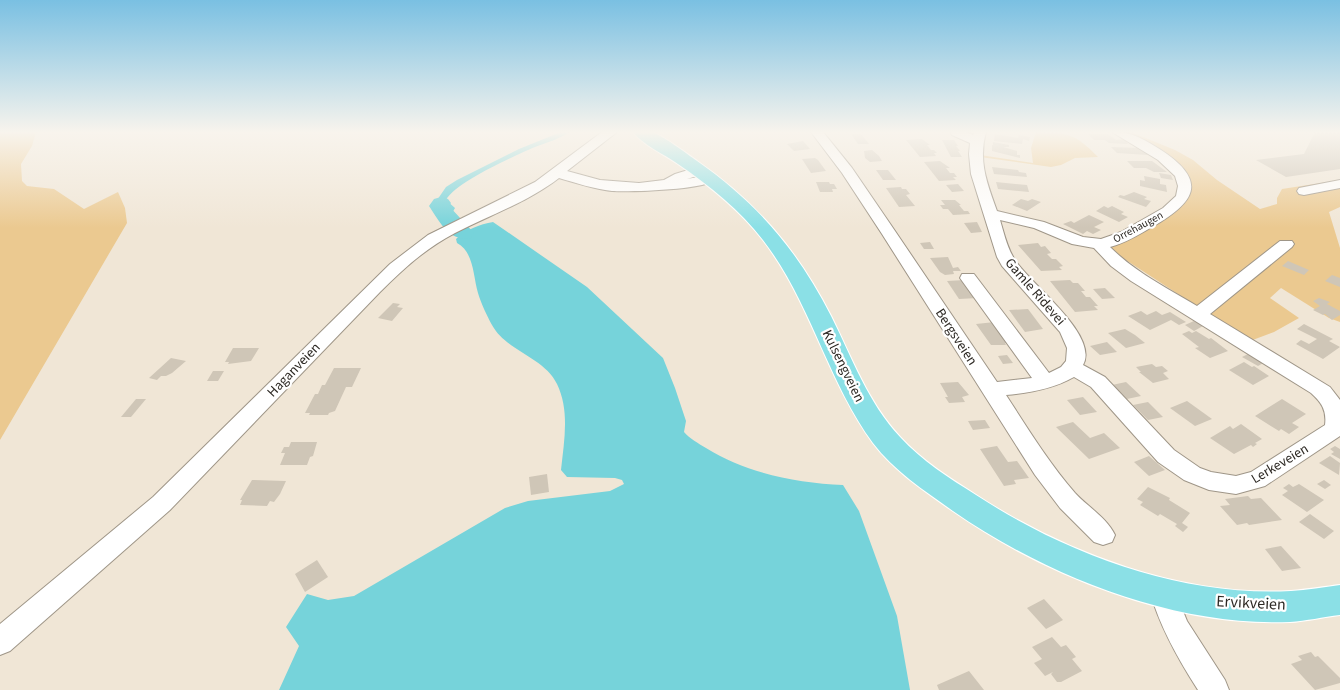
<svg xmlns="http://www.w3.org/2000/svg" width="1340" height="690" font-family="'Source Sans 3',sans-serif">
  <rect width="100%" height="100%" fill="#f0e6d6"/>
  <!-- green -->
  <g fill="#ebc990">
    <path d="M0,132H36L32,146L21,164L22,181L27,186L54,189L84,209L118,192L125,208L127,223L0,440Z"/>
    <path d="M1036,132C1067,132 1076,134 1098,157L1075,158L1061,165L1051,167L980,157V155L1033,163L1031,148Z"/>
    <path d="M1116,132H1131L1175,150L1193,160L1217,180L1260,209L1277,204V198L1282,189L1340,180V207L1329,212L1340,248V322L1329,318L1281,288L1270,298L1299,318L1274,332L1250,341L1109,249L1188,198L1163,157Z"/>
  </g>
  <!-- water -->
  <g fill="#76d3da">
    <path d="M561,132H570C558,140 541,144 528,150C508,159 455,183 446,200L455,208L451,215L456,222L449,224L436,216L433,206L446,187L457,180L519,149Z"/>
    <path d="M493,222L587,287L663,358L675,388L686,421L684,432C690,439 698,443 706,448C746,473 796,483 843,485L859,511L897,616L910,690H279L299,646L286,627L307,594L328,600L354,596L505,508L528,501L610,491L624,484L622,480L615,478L567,477L561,470C564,441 570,411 557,384C544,357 506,351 492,325C487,316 481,303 478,293C473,276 474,252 457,243L456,239C465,230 480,224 493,222Z"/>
  </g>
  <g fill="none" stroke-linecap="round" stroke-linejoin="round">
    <!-- river -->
    <path fill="#76d3da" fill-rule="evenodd" d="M441,197L448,199L451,203L449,206L474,233L471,238C450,243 439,221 429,206L434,199Z"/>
  </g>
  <!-- building -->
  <g fill="#cfc6b7">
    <path d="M1315,132H1340V169L1286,177L1256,160L1304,154Z"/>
    <path d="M851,134H861L869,144H858Z"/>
    <path d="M995,134L1018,138L1019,135L1030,137L1029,141L1023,139L1022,144L994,141Z"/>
    <path d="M1088,134H1108L1116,140L1124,139L1128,144L1109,143L1105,140H1094Z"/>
    <path d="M922,139L930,145H927L931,150H934L937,153H934L936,156L920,157L906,140Z"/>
    <path d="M942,140H954L958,146H956L960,151H958L962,157H951Z"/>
    <path d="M803,141L810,149L794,151L787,144Z"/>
    <path d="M993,142L1009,145V147H1003L1017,151V155H1020V158L992,151V145L999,146L993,145Z"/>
    <path d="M1111,147L1141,148L1148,155L1117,153Z"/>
    <path d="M872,150L879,156L882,161L870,162L865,158L864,151Z"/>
    <path d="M815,158L818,160L826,171L811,173L802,159Z"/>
    <path d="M940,161L950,168H946L950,173H954L957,177H953L956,180L939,181L924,162Z"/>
    <path d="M1127,161H1152L1167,172H1154L1146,168H1134Z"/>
    <path d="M992,167L1018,170L1019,172L1026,173L1027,177L994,174Z"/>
    <path d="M876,170H888L896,180H883Z"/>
    <path d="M1159,173L1171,175L1173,180L1161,178Z"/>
    <path d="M1144,176L1160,179V184L1166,185L1167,192L1140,186V180L1145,181Z"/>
    <path d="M816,182H829L830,184H834L837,189H832L833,192H820Z"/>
    <path d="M996,182L1027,185L1029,192L998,189Z"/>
    <path d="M958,184L964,191L952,192L946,185Z"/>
    <path d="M901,187L902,189H906L910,194L906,195L915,206L899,207L886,188Z"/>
    <path d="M1134,192L1147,197L1144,199L1151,201L1146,207L1118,197L1120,195L1124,196Z"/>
    <path d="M1021,199L1028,201L1032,199L1041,202L1027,211L1012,205Z"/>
    <path d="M941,200H955L961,205H959L964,211H968L970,214L953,215L948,209H943L940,205H945Z"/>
    <path d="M1104,206L1108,208L1112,206L1124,212L1121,214L1128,217L1119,222L1096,211Z"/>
    <path d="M1089,215L1104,222L1094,227L1101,230L1093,234L1087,231L1083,234L1063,224L1071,221L1074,223Z"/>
    <path d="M977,222L982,232L971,233L964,223Z"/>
    <path d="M930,242L934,249H924L920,243Z"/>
    <path d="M1038,243L1041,247L1045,246L1051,253L1047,254L1052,259H1056L1063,266L1059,267L1062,270L1041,271L1018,245Z"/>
    <path d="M948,257L953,268L958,267L961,271H953L954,274L945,275L940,272L930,258Z"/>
    <path d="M1288,261L1309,270L1304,275L1282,266Z"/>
    <path d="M1332,275L1340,278V287L1325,281Z"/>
    <path d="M965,280L978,298L959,299L947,281Z"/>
    <path d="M1070,280L1073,283H1078L1085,291H1081L1086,297H1090L1098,306H1094L1098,310L1075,312L1050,281Z"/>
    <path d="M1105,288L1115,298L1102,299L1093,289Z"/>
    <path d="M1319,298L1330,302L1327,304L1340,311V315L1332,320L1325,314L1323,315L1313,310L1320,306L1313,301Z"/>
    <path d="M393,303L400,304L397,307L403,308L392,321L378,318Z"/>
    <path d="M1028,309L1043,329L1025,332L1009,310Z"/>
    <path d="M1141,311L1147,315L1156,311L1162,315L1170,312L1186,322L1179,325L1171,320L1150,330L1128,316Z"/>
    <path d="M1194,321L1203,326L1194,331L1185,325Z"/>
    <path d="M995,322L1011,343H1005L1006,345H991L976,324Z"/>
    <path d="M1304,324L1333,339L1329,341L1340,347L1323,359L1296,344L1301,340L1309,344L1317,339L1297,329Z"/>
    <path d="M1125,329L1135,335L1145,343L1126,348L1108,333Z"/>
    <path d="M1189,331L1192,333L1196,331L1209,339L1211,338L1228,351L1210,358L1195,348L1199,347L1182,334Z"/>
    <path d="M1107,342L1117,352L1100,355L1090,346Z"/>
    <path d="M233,348H259L251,361L228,364L229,362H225Z"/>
    <path d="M1250,353L1265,362L1258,366L1242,357Z"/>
    <path d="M1007,355L1013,363L1003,364L998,356Z"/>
    <path d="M171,358L186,361L172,373L166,376H161L157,380L149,378Z"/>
    <path d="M1244,362L1252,367L1254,366L1269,376L1253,385L1229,370Z"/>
    <path d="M1152,364L1156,367L1162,366L1168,371L1163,373L1169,379L1153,383L1139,372H1141L1136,367Z"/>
    <path d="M334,368H361L352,387H346L335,411L329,413L328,415H309L310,413H305L315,394H318L322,385H325Z"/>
    <path d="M213,371H224L218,381H207Z"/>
    <path d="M958,382L969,395L962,397L965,402L949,403L945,397H948L940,383Z"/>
    <path d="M1126,382L1141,396L1127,399L1112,385Z"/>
    <path d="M1083,397L1097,412L1080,415L1067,400Z"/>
    <path d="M136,399H146L131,417H121Z"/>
    <path d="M1282,399L1306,414L1292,423L1299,427L1289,434L1281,429L1279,431L1255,416Z"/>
    <path d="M1187,401L1212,419L1195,426L1170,408Z"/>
    <path d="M1148,402L1163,417L1148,420L1133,405Z"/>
    <path d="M985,420L990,428L973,430L968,421Z"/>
    <path d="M1073,422L1090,438L1104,433L1120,448L1089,459L1056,427Z"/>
    <path d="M1241,424L1262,439L1255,443L1257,444L1253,447L1251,445L1234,454L1210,438L1230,426L1233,429Z"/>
    <path d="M291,442H317L313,456L310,457L307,465H280L285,453H281L284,447H289Z"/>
    <path d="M997,446L1008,462L1017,461L1029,478L1014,480L1016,484L1004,486L980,449Z"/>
    <path d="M1335,446L1340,449V459L1331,454L1334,452L1330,449Z"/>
    <path d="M1149,456L1165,470L1149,476L1134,462Z"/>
    <path d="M1330,456L1340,463L1339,475L1319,463Z"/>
    <path d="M547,474L549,492L531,495L529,477Z"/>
    <path d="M252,480L286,481L280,494L274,502L270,501L267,506L240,505L242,500H240Z"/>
    <path d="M1324,480L1331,485L1325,489L1317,484Z"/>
    <path d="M1289,484L1293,487L1299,484L1324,500L1307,512L1282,495L1288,491L1283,488Z"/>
    <path d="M1148,487L1170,498L1169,500L1190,513L1182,523L1188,527L1183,532L1175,526L1177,524L1160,514L1158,516L1140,505L1143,502L1137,499Z"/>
    <path d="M1248,496L1251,499L1261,498L1282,520L1249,525L1247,523L1237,525L1220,506L1230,505L1225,499Z"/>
    <path d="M1310,514L1334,531L1324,539L1299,522Z"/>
    <path d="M1281,546L1301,568L1282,571L1265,549Z"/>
    <path d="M317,560L328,577L305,592L295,574Z"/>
    <path d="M1044,599L1063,620L1046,629L1027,608Z"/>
    <path d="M1052,637L1061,647L1066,645L1076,657L1072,659L1082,671L1061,682H1057L1051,674L1053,672L1045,676L1034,663L1042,659L1032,647Z"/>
    <path d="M1311,652L1315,657L1318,656L1340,678V683L1315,690L1291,664L1302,660L1298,656Z"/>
    <path d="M969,671L984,690H939L937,685Z"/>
  </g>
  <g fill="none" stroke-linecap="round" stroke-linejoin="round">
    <!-- minor casing -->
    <g stroke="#9f9688" stroke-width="2">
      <g id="minor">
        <path d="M602,132H617L567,171L600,180L639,183L664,180L675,174L698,167L705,171L703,174L687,179L709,175L716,179C707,190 629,192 612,191C594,189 576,183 559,178C528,202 490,215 455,233C426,248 403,269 380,292L170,510L10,651L0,655V624L153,497L390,264L428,235L535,182Z"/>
        <path d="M811,132H823L852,168L895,231L997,382L1032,378L960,278L962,274H974L1049,373L1061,367L1066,361L1067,348L1060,332L1002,266L997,257L971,174L969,154L970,143L952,135L950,132H966L973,135L974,132H986C978,161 987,183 997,211L1044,222L1083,237L1101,239L1121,232L1163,208L1176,196L1178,186L1175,176L1158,160L1112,132C1132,131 1145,140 1161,150C1210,182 1194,203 1152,227C1138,235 1126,243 1110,247C1135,272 1167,288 1197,306L1280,241H1292L1294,244L1292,247L1210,314L1330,387L1340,400V436L1265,486L1236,494L1209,490L1184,480L1158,462L1091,387L1074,377C1053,389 1030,393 1006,395C1028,429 1049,463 1075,493C1088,507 1107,518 1115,535L1112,542L1103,545L1094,542L1060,508L1035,475L882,234L842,173ZM1000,220L1034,228L1072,244L1094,248L1111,266L1131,281L1311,393C1321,402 1327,410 1325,425L1251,472L1236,476L1211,472L1200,468L1174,450L1105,377L1083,365C1100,335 1029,283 1015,260C1007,248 1004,233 1000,220Z"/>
        <path d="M1340,180V188L1304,195L1299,194L1297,191L1299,188Z"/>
        <path d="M1163,580L1172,584L1187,621L1225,680L1229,690H1198C1178,659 1160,627 1150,592L1154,584Z"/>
      </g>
    </g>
    <!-- major casing -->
    <g stroke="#fff" stroke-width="2">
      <path id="major" d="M633,132C638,132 646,130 651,132C661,134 687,154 697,161C757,203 798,251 831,316C852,358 868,403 900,437C922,461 949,478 976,495C1066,554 1182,597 1291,591C1307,590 1324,587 1340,585V615C1323,617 1306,621 1290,622C1174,627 1047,576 953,511C925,491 894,471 873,443C827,380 811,302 763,240C740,210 710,186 678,164C664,154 643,145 633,132Z"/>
    </g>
    <!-- minor -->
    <use href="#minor" fill="#fff" fill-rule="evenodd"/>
    <!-- major -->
    <use href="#major" fill="#8be0e6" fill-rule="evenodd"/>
  </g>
  <!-- sky -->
  <linearGradient id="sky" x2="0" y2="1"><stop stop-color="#7ac0e2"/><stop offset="0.58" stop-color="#f8f4ed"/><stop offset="1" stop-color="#f8f4ed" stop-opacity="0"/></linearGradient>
  <rect width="1340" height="228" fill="url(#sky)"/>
  <g text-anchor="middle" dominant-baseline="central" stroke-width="4.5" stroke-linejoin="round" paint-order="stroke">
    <!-- far-street labels -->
    <g font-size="11" fill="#2d2924" stroke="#fff">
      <text transform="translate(1138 227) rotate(-28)">Orrehaugen</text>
    </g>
    <!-- street labels -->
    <g font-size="14" fill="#2d2924" stroke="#fff">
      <text transform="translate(1035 292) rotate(49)">Gamle Ridevei</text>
      <text transform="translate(956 337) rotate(57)">Bergsveien</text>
      <text transform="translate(843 366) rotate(64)">Kulsengveien</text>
      <text transform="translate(294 370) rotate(-46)">Haganveien</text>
      <text transform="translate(1280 464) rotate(-31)">Lerkeveien</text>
    </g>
    <!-- near-street labels -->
    <g font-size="16" fill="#2d2924" stroke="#fff">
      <text transform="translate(1251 603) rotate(3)">Ervikveien</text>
    </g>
  </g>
</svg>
